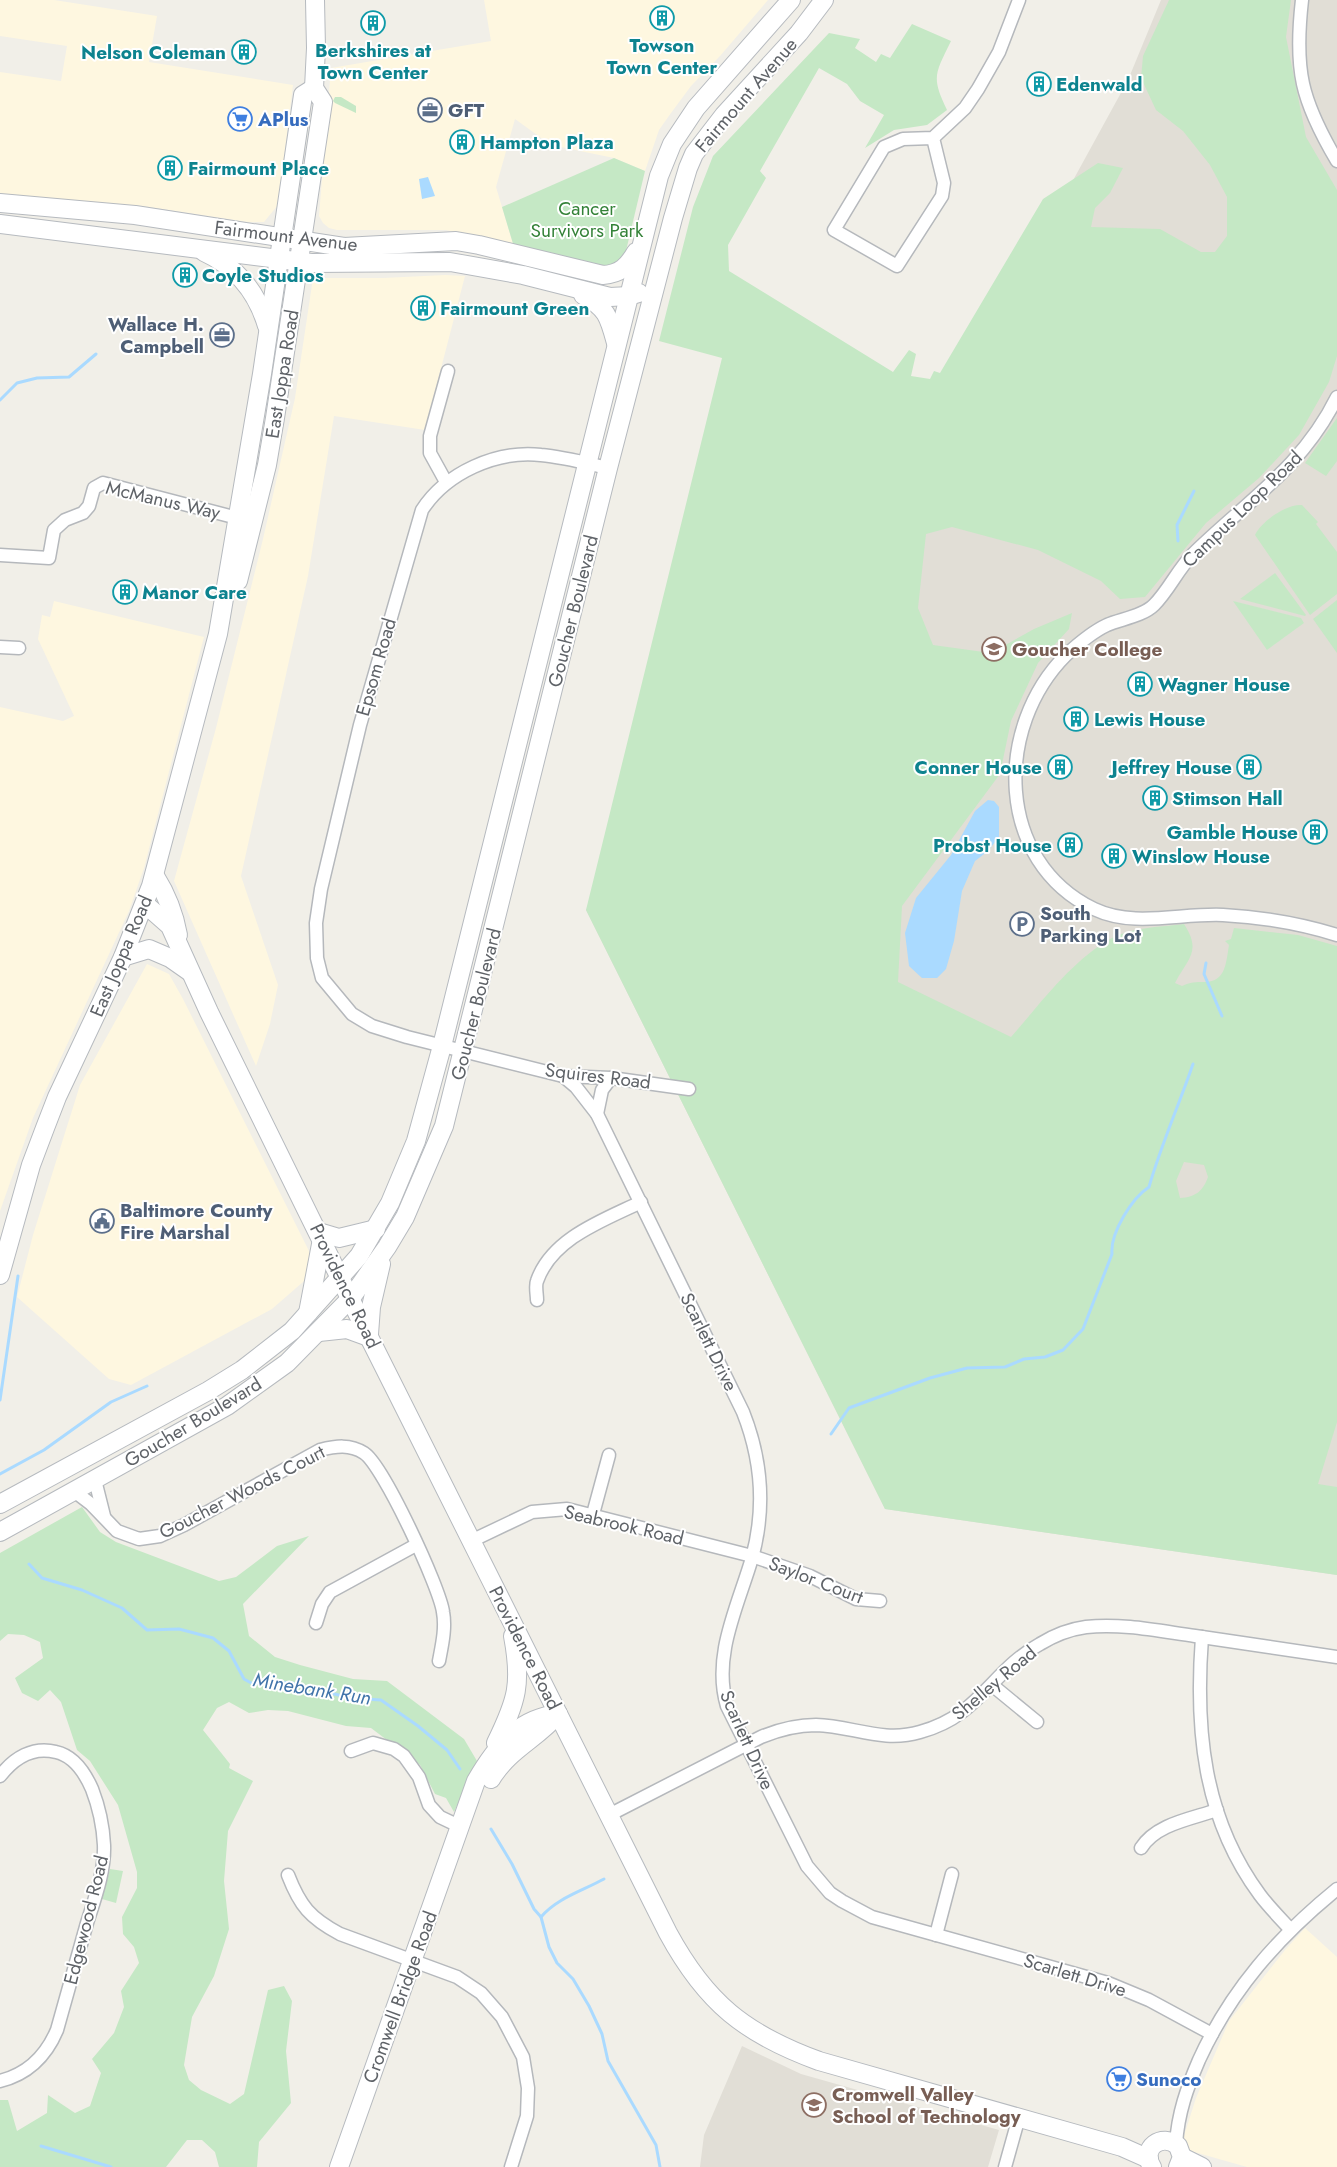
<svg xmlns="http://www.w3.org/2000/svg" width="1337" height="2167" font-family="Jost,sans-serif">
  <rect width="100%" height="100%" fill="#f1efe8"/>
  <!-- commercial -->
  <g fill="#fef7e0">
    <path d="M0,0H54L157,16L149,62L293,85L278,205L264,222H248L143,206L18,198L0,195V72L61,81L67,46L0,36Z"/>
    <path d="M484,0H768L720,56L691,86L671,113L659,130L645,171L614,158L551,145L515,119L496,187L514,247L446,230H337L329,228L323,223L319,216L331,68L491,41Z"/>
    <path d="M445,275L465,276L425,430L334,416L308,576L241,876L278,985L270,1024L256,1066L174,881L216,728L263,539L295,398L313,278H383Z"/>
    <path d="M54,601L204,637L144,868L129,911L33,1118L0,1211V707L63,721L74,716L38,639L42,615L50,617Z"/>
    <path d="M147,964L169,974L183,999L309,1251L311,1275L272,1309L131,1385L109,1379L17,1297L33,1235L80,1085Z"/>
    <path d="M1305,1928L1337,1957V2167H1247L1180,2148L1196,2098L1229,2021L1285,1950Z"/>
  </g>
  <!-- education -->
  <g fill="#e1ded6">
    <path d="M1161,0H1337V1575L885,1509L586,910L944,388L1071,184L1128,80Z"/>
    <path d="M742,2046L801,2074L999,2130L988,2167H700L704,2135Z"/>
  </g>
  <!-- green -->
  <g fill="#c5e8c5" fill-rule="evenodd">
    <path d="M1169,0H1291L1286,37L1306,137L1337,190V356L1329,382L1299,435L1259,478L1206,523L1145,597L1120,599L1101,581L1038,550L952,527L926,534L918,608L933,645L991,653L1034,629L1072,613L1069,629L1038,663L1011,721L1000,774L902,906L898,982L1011,1037C1041,1003 1072,960 1112,938C1134,927 1161,927 1184,924C1202,952 1188,958 1175,983L1182,986C1190,982 1196,982 1205,982C1226,982 1226,962 1229,945L1225,941L1231,939L1234,928L1298,935L1337,946V1422L1318,1484L1337,1487V1575L885,1509L586,910L722,358L659,341L693,207L713,156L829,33L860,39L855,48L876,62L881,54L890,58L912,24L951,41C935,74 931,77 947,110L927,125L894,130L865,148L884,115L860,101L847,84L819,68L760,171L766,178L728,245L729,271L893,372L909,350L916,354L911,376L930,379L934,371L940,373L1043,199L1098,163L1123,168L1110,193L1095,208L1091,227L1160,229L1201,252H1215L1227,236V197L1210,165L1183,131L1156,110L1141,78L1143,56ZM1184,1162L1204,1165L1208,1177C1203,1191 1196,1197 1180,1198L1176,1181Z"/>
    <path d="M335,97H341L356,106V113L335,103L333,101Z"/>
    <path d="M614,158L645,171L625,255L618,267L609,270L514,247L502,207Z"/>
    <path d="M1337,418V461L1326,476L1305,463Z"/>
    <path d="M1302,505L1318,522L1316,524L1337,552V594L1310,615L1255,535C1262,521 1286,504 1302,505Z"/>
    <path d="M1275,573L1306,615L1305,616L1240,599Z"/>
    <path d="M1337,600V653L1313,619Z"/>
    <path d="M1233,601L1301,618L1304,623L1267,650Z"/>
    <path d="M82,1507L100,1532L116,1542L219,1581L236,1577L277,1546L309,1536L243,1604L249,1636L275,1657L300,1665L353,1679L387,1681L464,1739L477,1761L454,1812L446,1798L435,1794L420,1765L371,1728L346,1726L288,1711L268,1710L249,1713L229,1702L217,1708L203,1730L230,1764L229,1768L253,1781L228,1831L224,1881L229,1929L214,1976L192,2017L184,2065L189,2080L201,2090L230,2104L244,2094L268,1990L284,1986L292,2001L286,2051L291,2103L259,2142L257,2167H219L215,2152L202,2140H187L166,2167H0V2100H8L17,2131L47,2113L48,2095L75,2113L90,2106L101,2073L92,2059L114,2033L124,2007L121,1991L139,1963L134,1947L123,1934L122,1917L137,1888V1872L118,1805L90,1761L77,1750L61,1702L50,1690L38,1701L22,1693L15,1678L43,1658L40,1642L24,1635L8,1634L0,1641V1553Z"/>
    <path d="M110,1869L123,1871L116,1903L102,1899Z"/>
  </g>
  <!-- water -->
  <g fill="#aadaff">
    <path d="M428,177L435,196L422,199L419,179Z"/>
    <path d="M988,800L994,801L999,807V837L988,851L975,861L962,891L954,941L946,969L937,978H922L909,966L905,933L916,898L951,855L975,811Z"/>
  </g>
  <g fill="none" stroke-linecap="round" stroke-linejoin="round">
    <!-- stream -->
    <g stroke="#aadaff" stroke-width="3">
      <path d="M0,400L17,383L37,378L69,377L96,354"/>
      <path d="M1178,541L1177,525L1194,491"/>
      <path d="M1206,963L1204,974L1222,1016"/>
      <path d="M0,1400L18,1276"/>
      <path d="M831,1434L849,1408L930,1378L967,1368L1005,1367L1024,1359L1045,1357L1063,1350L1083,1329L1112,1254C1110,1233 1132,1198 1149,1187C1161,1145 1179,1105 1193,1064"/>
      <path d="M0,1474L44,1450L111,1402L147,1386"/>
      <path d="M29,1564L42,1578L82,1590L122,1608L147,1630L179,1629L213,1638L229,1651L244,1679L253,1684L266,1681L292,1683L350,1698L381,1700L418,1726L447,1750L460,1769"/>
      <path d="M491,1829L512,1864L534,1909L541,1917L549,1947L557,1963L573,1979L589,2006L602,2034L608,2061L656,2145L660,2167"/>
      <path d="M541,1917C557,1898 582,1891 604,1879"/>
      <path d="M41,2146L111,2167"/>
    </g>
    <!-- street casing -->
    <g stroke="#b5b8bc" stroke-width="15">
      <g id="street">
        <path d="M1302,0C1294,70 1301,100 1337,161"/>
        <path d="M933,138L944,183L942,196L897,266L834,230L884,147L903,139L933,138L965,108L978,89L999,52L1019,0"/>
        <path d="M1337,397C1302,468 1247,501 1193,554C1178,569 1169,590 1154,605C1143,616 1121,619 1107,625C1092,632 1078,644 1066,655C994,727 995,861 1094,909C1134,928 1180,913 1223,915C1260,917 1302,924 1337,935"/>
        <path d="M608,468C586,463 564,457 541,455C496,450 446,473 422,510L360,725L321,889L316,923L317,958L322,978L352,1014L372,1026L407,1037L563,1076L611,1078L689,1089"/>
        <path d="M446,482L430,453V436L448,371"/>
        <path d="M0,555L49,558L54,530L65,520L83,513L89,506L94,488L103,483L245,520"/>
        <path d="M0,647L19,648"/>
        <path d="M563,1076L576,1087L597,1114L743,1412C762,1460 766,1507 752,1558C738,1606 712,1656 727,1706L807,1866L830,1893L842,1901L872,1917L1108,1983L1149,2000L1212,2034"/>
        <path d="M597,1114L602,1090L611,1078"/>
        <path d="M537,1300C537,1294 535,1286 537,1281C552,1238 604,1220 641,1202"/>
        <path d="M95,1480L104,1516"/>
        <path d="M74,1491L91,1504L117,1531L139,1539L160,1536L184,1525L320,1450C336,1446 350,1444 364,1453C383,1465 440,1588 443,1612C446,1628 442,1645 439,1661"/>
        <path d="M593,1514L609,1455"/>
        <path d="M471,1541L532,1512L567,1509L752,1556L810,1576L856,1599L880,1601"/>
        <path d="M316,1623L322,1604L330,1592L416,1545"/>
        <path d="M1202,1637C1195,1729 1203,1818 1260,1895C1269,1907 1280,1918 1290,1929"/>
        <path d="M992,1685L1037,1722"/>
        <path d="M351,1751L373,1743L394,1749L404,1756L419,1777L429,1805L440,1817L461,1827"/>
        <path d="M0,1776C14,1758 33,1746 56,1752C74,1756 85,1773 92,1789C99,1807 103,1825 104,1845C105,1871 95,1898 87,1923C77,1959 67,1994 57,2030C46,2056 28,2074 0,2081"/>
        <path d="M609,1815L761,1737C778,1730 797,1725 816,1725C853,1726 882,1743 920,1732C980,1716 991,1671 1040,1644C1053,1636 1071,1629 1086,1627C1122,1623 1159,1631 1195,1636C1242,1643 1290,1650 1337,1657"/>
        <path d="M1141,1848C1156,1824 1191,1819 1217,1810"/>
        <path d="M288,1875C300,1906 310,1918 340,1934L457,1977L481,1993L502,2017L523,2057L528,2088L527,2116L511,2167"/>
        <path d="M936,1935L952,1874"/>
        <path d="M1176,2144C1178,2113 1187,2088 1199,2060C1231,1990 1278,1937 1337,1889"/>
        <path d="M1005,2167L1019,2117"/>
      </g>
    </g>
    <!-- secondary casing -->
    <g stroke="#b6babf" stroke-width="20">
      <g id="secondary">
        <path d="M0,203L135,215L344,247L456,241L479,245L603,275C620,274 628,266 636,252"/>
        <path d="M0,224L311,263L450,262L523,275L610,297L629,296L639,293"/>
        <path d="M204,252C237,267 257,292 267,326"/>
        <path d="M583,295C607,308 609,317 616,343"/>
        <path d="M238,581L267,465L275,418L323,102L314,88L316,48L315,0"/>
        <path d="M155,876C167,895 174,912 178,935"/>
        <path d="M145,904L170,926L209,1012L369,1337L668,1933C706,2003 745,2034 819,2061L1122,2147L1149,2159"/>
        <path d="M123,957L149,949L170,958L190,972"/>
        <path d="M319,1232L339,1238L376,1229"/>
        <path d="M0,1275L31,1165L45,1128L57,1097L123,957L151,886L218,634L262,374L303,95L314,88"/>
        <path d="M308,1313L322,1239"/>
        <path d="M319,1332L347,1329L369,1337"/>
        <path d="M369,1334L371,1307L381,1264"/>
        <path d="M0,1504L208,1391L242,1370L292,1331L359,1256L390,1203L416,1141L442,1046L659,176L672,144L696,108L791,0"/>
        <path d="M0,1532L227,1406L287,1363L351,1298L387,1247L405,1217L444,1126L608,468L673,218L688,168L694,154L724,115L799,33L824,0"/>
        <path d="M496,1743C517,1700 522,1684 513,1636"/>
        <path d="M491,1779C509,1749 537,1739 558,1714"/>
        <path d="M1182,2157L1202,2167"/>
        <path d="M339,2167L476,1781C496,1747 517,1719 558,1714"/>
        <path d="M1152,2167C1140,2148 1162,2132 1178,2146L1182,2157L1178,2167"/>
      </g>
    </g>
    <!-- street -->
    <use href="#street" stroke="#fff" stroke-width="12"/>
    <!-- secondary -->
    <use href="#secondary" stroke="#fff" stroke-width="18"/>
  </g>
  <!-- icons -->
  <defs>
    <g id="building-ring" transform="scale(1.25)"><circle r="9.5" fill="#fff" stroke="#0f9aa8" stroke-width="1.5"/><path d="M-4-6H4V6H1V3H-1V6H-4ZM-2.5-4.3h1.7v1.8h-1.7ZM.8-4.3h1.7v1.8H.8ZM-2.5-1h1.7V.8h-1.7ZM.8-1h1.7V.8H.8Z" fill="#0f9aa8"/></g>
    <g id="office-ring" transform="scale(1.25)"><circle r="9.5" fill="#fff" stroke="#5c6f8a" stroke-width="1.5"/><path d="M-6-3h4V-5.5h4V-3h4V5H-6ZM-1-4.5V-3h2v-1.5ZM-6 0V1H6V0Z" fill="#5c6f8a"/></g>
    <g id="supermarket-ring" transform="scale(1.25)"><circle r="9.5" fill="#fff" stroke="#3f7fe0" stroke-width="1.5"/><path d="M-6-5.5h2.5l.6 2H6L4.5 2H-2.5L-4.4-4H-6ZM-1.5 3.2a1.3 1.3 0 1 0 .1 0ZM3 3.2a1.3 1.3 0 1 0 .1 0Z" fill="#3f7fe0"/></g>
    <g id="university-ring" transform="scale(1.25)"><circle r="9.5" fill="#fff" stroke="#8d6e63" stroke-width="1.5"/><path d="M0-5L7-2L0 1L-7-2ZM-4 1L0 2.5L4 1V4Q0 6-4 4Z" fill="#8d6e63"/></g>
    <g id="parking-ring" transform="scale(1.25)"><circle r="9.5" fill="#fff" stroke="#5c6f8a" stroke-width="1.5"/><path d="M-3.5-5.5H1a3.5 3.5 0 0 1 0 7H-1V5.5H-3.5ZM-1-3.4V-.6H.8a1.4 1.4 0 0 0 0-2.8Z" fill="#5c6f8a"/></g>
    <g id="civic-ring" transform="scale(1.25)"><circle r="9.5" fill="#fff" stroke="#5c6f8a" stroke-width="1.5"/><path d="M-.6-6.5H3V-4.5H.6V-3L4-1V1h2V6H-6V1h2V-1L-.6-3ZM-1.2 2.5V6h2.4V2.5Z" fill="#5c6f8a"/></g>
    <g id="school-ring" transform="scale(1.25)"><circle r="9.5" fill="#fff" stroke="#8d6e63" stroke-width="1.5"/><path d="M0-5L7-2L0 1L-7-2ZM-4 1L0 2.5L4 1V4Q0 6-4 4Z" fill="#8d6e63"/></g>
  </defs>
  <g fill-rule="evenodd">
    <use href="#building-ring" x="662" y="18"/>
    <use href="#building-ring" x="373" y="23"/>
    <use href="#building-ring" x="244" y="52"/>
    <use href="#building-ring" x="1039" y="84"/>
    <use href="#office-ring" x="430" y="110"/>
    <use href="#supermarket-ring" x="240" y="119"/>
    <use href="#building-ring" x="462" y="142"/>
    <use href="#building-ring" x="170" y="168"/>
    <use href="#building-ring" x="185" y="275"/>
    <use href="#building-ring" x="423" y="308"/>
    <use href="#office-ring" x="222" y="335"/>
    <use href="#building-ring" x="125" y="592"/>
    <use href="#university-ring" x="994" y="649"/>
    <use href="#building-ring" x="1140" y="684"/>
    <use href="#building-ring" x="1076" y="719"/>
    <use href="#building-ring" x="1060" y="767"/>
    <use href="#building-ring" x="1249" y="767"/>
    <use href="#building-ring" x="1155" y="798"/>
    <use href="#building-ring" x="1315" y="832"/>
    <use href="#building-ring" x="1070" y="845"/>
    <use href="#building-ring" x="1114" y="856"/>
    <use href="#parking-ring" x="1022" y="924"/>
    <use href="#civic-ring" x="102" y="1221"/>
    <use href="#supermarket-ring" x="1119" y="2079"/>
    <use href="#school-ring" x="814" y="2105"/>
  </g>
  <g text-anchor="middle" dominant-baseline="central" stroke-width="4" stroke-linejoin="round" paint-order="stroke">
    <!-- culture labels -->
    <g font-size="19" font-weight="bold" fill="#0d838f" stroke="#fff" text-anchor="start">
      <text x="662" y="45" text-anchor="middle">Towson<tspan x="662" dy="22">Town Center</tspan></text>
      <text x="373" y="50" text-anchor="middle">Berkshires at<tspan x="373" dy="22">Town Center</tspan></text>
      <text x="226" y="52" text-anchor="end">Nelson Coleman</text>
      <text x="1056" y="84">Edenwald</text>
      <text x="480" y="142">Hampton Plaza</text>
      <text x="188" y="168">Fairmount Place</text>
      <text x="202" y="275">Coyle Studios</text>
      <text x="440" y="308">Fairmount Green</text>
      <text x="142" y="592">Manor Care</text>
      <text x="1158" y="684">Wagner House</text>
      <text x="1094" y="719">Lewis House</text>
      <text x="1042" y="767" text-anchor="end">Conner House</text>
      <text x="1232" y="767" text-anchor="end">Jeffrey House</text>
      <text x="1172" y="798">Stimson Hall</text>
      <text x="1298" y="832" text-anchor="end">Gamble House</text>
      <text x="1052" y="845" text-anchor="end">Probst House</text>
      <text x="1132" y="856">Winslow House</text>
    </g>
    <!-- street labels -->
    <g font-size="19" fill="#5f6368" stroke="#fff">
      <text transform="translate(746 95) rotate(-49)">Fairmount Avenue</text>
      <text transform="translate(286 236) rotate(7)">Fairmount Avenue</text>
      <text transform="translate(282 374) rotate(-81)">East Joppa Road</text>
      <text transform="translate(163 500) rotate(13)">McManus Way</text>
      <text transform="translate(1242 509) rotate(-44)">Campus Loop Road</text>
      <text transform="translate(573 611) rotate(-76)">Goucher Boulevard</text>
      <text transform="translate(376 667) rotate(-74)">Epsom Road</text>
      <text transform="translate(121 956) rotate(-67)">East Joppa Road</text>
      <text transform="translate(476 1004) rotate(-76)">Goucher Boulevard</text>
      <text transform="translate(598 1076) rotate(7)">Squires Road</text>
      <text transform="translate(345 1286) rotate(64)">Providence Road</text>
      <text transform="translate(709 1342) rotate(64)">Scarlett Drive</text>
      <text transform="translate(193 1422) rotate(-31)">Goucher Boulevard</text>
      <text transform="translate(242 1492) rotate(-27)">Goucher Woods Court</text>
      <text transform="translate(624 1525) rotate(13)">Seabrook Road</text>
      <text transform="translate(816 1580) rotate(21)">Saylor Court</text>
      <text transform="translate(525 1648) rotate(63)">Providence Road</text>
      <text transform="translate(994 1683) rotate(-40)">Shelley Road</text>
      <text transform="translate(747 1740) rotate(66)">Scarlett Drive</text>
      <text transform="translate(86 1920) rotate(-76)">Edgewood Road</text>
      <text transform="translate(1075 1975) rotate(17)">Scarlett Drive</text>
      <text transform="translate(400 1997) rotate(-70)">Cromwell Bridge Road</text>
    </g>
    <!-- service labels -->
    <g font-size="19" font-weight="bold" fill="#4e5e75" stroke="#fff" text-anchor="start">
      <text x="448" y="110">GFT</text>
      <text x="204" y="324" text-anchor="end">Wallace H.<tspan x="204" dy="22">Campbell</tspan></text>
      <text x="1040" y="913">South<tspan x="1040" dy="22">Parking Lot</tspan></text>
      <text x="120" y="1210">Baltimore County<tspan x="120" dy="22">Fire Marshal</tspan></text>
    </g>
    <!-- shop labels -->
    <g font-size="19" font-weight="bold" fill="#366cbe" stroke="#fff" text-anchor="start">
      <text x="258" y="119">APlus</text>
      <text x="1136" y="2079">Sunoco</text>
    </g>
    <!-- park labels -->
    <g font-size="19" fill="#348238" stroke="#fff">
      <text x="587" y="208">Cancer<tspan x="587" dy="22">Survivors Park</tspan></text>
    </g>
    <!-- education labels -->
    <g font-size="19" font-weight="bold" fill="#785e54" stroke="#fff" text-anchor="start">
      <text x="1012" y="649">Goucher College</text>
      <text x="832" y="2094">Cromwell Valley<tspan x="832" dy="22">School of Technology</tspan></text>
    </g>
    <!-- water labels -->
    <g font-size="20" font-style="italic" fill="#4174aa" stroke="#fff">
      <text transform="translate(312 1689) rotate(9)">Minebank Run</text>
    </g>
  </g>
</svg>
